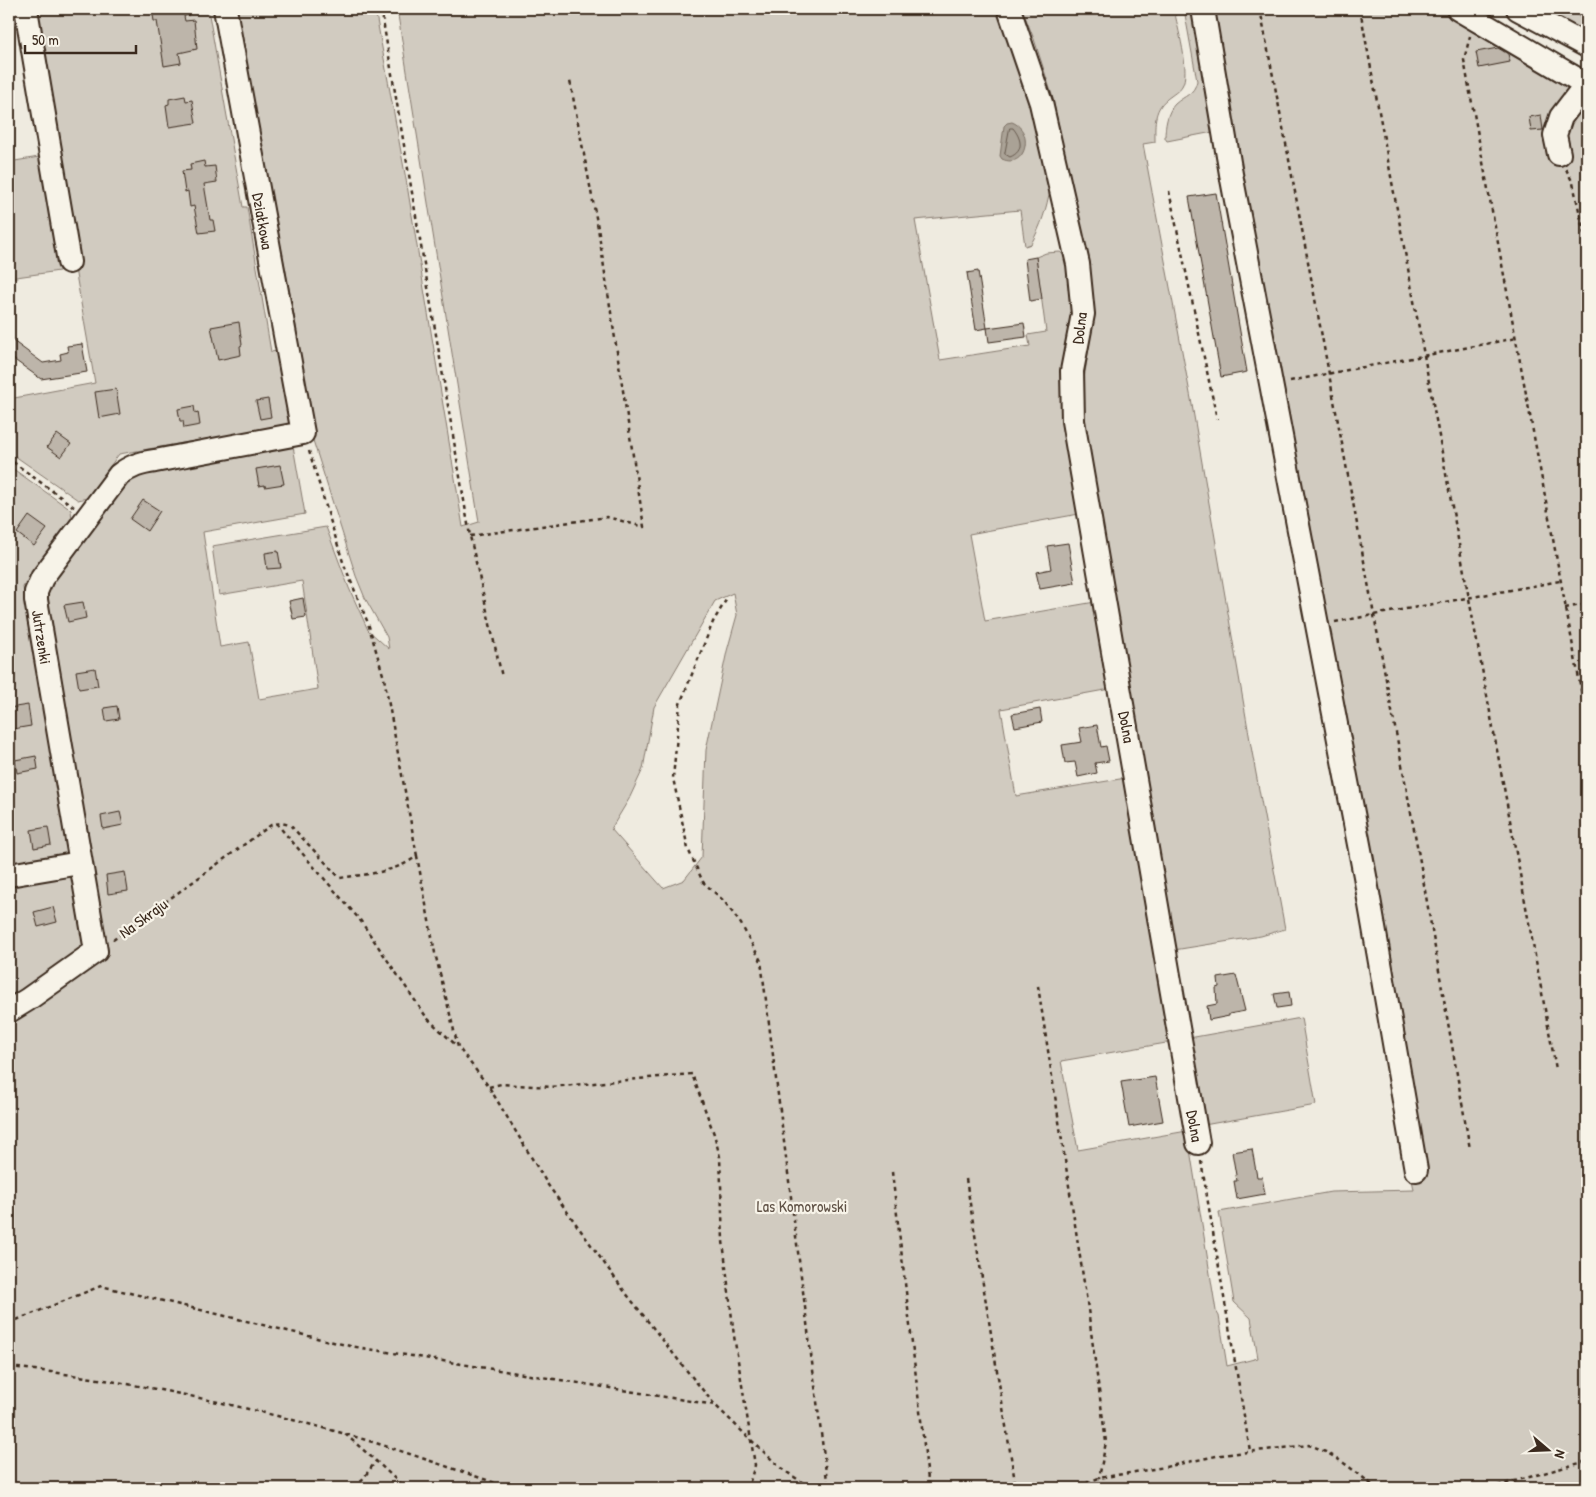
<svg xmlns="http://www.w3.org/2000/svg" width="1596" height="1497" font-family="'Patrick Hand',sans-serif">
  <rect width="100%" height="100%" fill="#efebe0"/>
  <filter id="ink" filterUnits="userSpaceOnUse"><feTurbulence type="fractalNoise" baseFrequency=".02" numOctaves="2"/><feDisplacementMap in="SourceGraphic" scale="10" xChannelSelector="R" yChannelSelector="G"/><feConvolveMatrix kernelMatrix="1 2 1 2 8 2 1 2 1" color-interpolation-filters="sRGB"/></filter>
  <g filter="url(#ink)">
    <!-- green -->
    <g fill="#d1cbc0" stroke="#867a6f" fill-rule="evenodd">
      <path d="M35,9H208L243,207H247L271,352L277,351L289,425L119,454L87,498L78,500L15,456L9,464V399L95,383L74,263Z"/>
      <path d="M236,9H375L407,185L463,527L479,522L397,9H1004L1014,35L1050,188C1047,208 1041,226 1031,244L1025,246L1020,210L915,220L940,360L1030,346L1028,335L1046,332L1036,257L1046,253L1060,252L1071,261L1079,514L969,534L985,621L1095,602L1110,689L1001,709L1016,796L1126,778L1172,1042L1061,1061L1078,1150L1187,1131L1216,1311L1219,1316L1227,1366L1258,1358L1251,1318L1234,1302L1219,1212L1331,1192L1414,1190L1218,131L1167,141L1165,138C1165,127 1167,112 1175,104C1185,95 1194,95 1197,81L1184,9H1473L1587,70V1488H9V881L72,870L45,592L128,473L293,446L305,514L203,532L220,647L249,642L259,699L318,689L302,581L219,595L212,546L326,527L349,588L368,630L389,649L387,637L365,598L356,576L311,434L296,326ZM733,593L737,615L727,651L706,750L702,857L684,880L663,888L611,829L629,799L643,769L654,707L715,601Z"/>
      <path d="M1022,9H1174C1177,26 1191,72 1182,86C1179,91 1172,95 1167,99C1153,110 1155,126 1155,142L1143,144L1191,399L1252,752L1285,929L1261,936L1174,950L1081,419L1084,379L1092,327L1091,309L1060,132L1052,95L1034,39Z"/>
      <path d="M1531,9H1574L1579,17L1587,25V35Z"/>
      <path d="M45,156L62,264L59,271L9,278V162Z"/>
      <path d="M9,466L71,510L72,520L23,587L69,857L9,868Z"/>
      <path d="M1301,1018L1316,1105L1204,1125L1189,1038Z"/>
    </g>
    <!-- water -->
    <path fill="#aaa296" stroke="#7e7266" d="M1012,122C1035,131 1026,170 1002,159L1000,156L1004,126L1007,123Z"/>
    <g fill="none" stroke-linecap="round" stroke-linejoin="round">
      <!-- shore -->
      <path stroke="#675a4e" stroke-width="1" d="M1010,128H1013C1021,138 1025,151 1010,157L1005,154Z"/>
    </g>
    <!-- building -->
    <g fill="#bdb5aa" stroke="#3b2a1e">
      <path d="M152,9H188L189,15L184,16L185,21L194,20L197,49L179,53L181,63L164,66L157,21H154Z"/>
      <path d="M1498,48L1508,54L1510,62L1479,68L1476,52Z"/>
      <path d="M185,96L186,101L192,100L196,123L169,127L166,105L169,104V99Z"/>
      <path d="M1541,115L1543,130L1531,131L1529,117Z"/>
      <path d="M204,161L205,167L215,166L217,182L204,184L210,220H213L215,231L199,233L194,206L190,207L188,191L185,192L182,171L191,170L190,164Z"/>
      <path d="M1216,193L1247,372L1221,377L1189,197Z"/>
      <path d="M1036,257L1042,299L1030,301L1025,259Z"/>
      <path d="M978,271L987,328L976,330L967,273Z"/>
      <path d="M239,322L242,345L240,346L241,355L218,360L211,327Z"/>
      <path d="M1024,323L1026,337L989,342L987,328Z"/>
      <path d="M9,338L43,363L61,360L60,354L68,352L67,346L82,344L87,372L41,379L9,356Z"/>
      <path d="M116,389L120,414L99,418L95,392Z"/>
      <path d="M268,399L271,417L260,419L256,401Z"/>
      <path d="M194,406L195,413L198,412L200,425L184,428L183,421H180L178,409Z"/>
      <path d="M57,434L71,444L61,457L47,447Z"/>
      <path d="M280,465L284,484L265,487V485L259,486L256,469Z"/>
      <path d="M143,500L160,511L147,531L130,519Z"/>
      <path d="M29,516L47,529L34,546L17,533Z"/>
      <path d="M1068,543L1075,583L1040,589L1036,572L1051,569L1047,546Z"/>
      <path d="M278,551L281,568L267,569L265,553Z"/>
      <path d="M303,598L306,617L293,619L289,601Z"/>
      <path d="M83,602L86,618L68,622L64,605Z"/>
      <path d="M95,668L98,686L79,689L76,671Z"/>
      <path d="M28,705L31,726L13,729L9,708Z"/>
      <path d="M117,706L119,719L106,721L104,708Z"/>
      <path d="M1040,709L1042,722L1015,727L1012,714Z"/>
      <path d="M1097,725L1101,747L1106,746L1109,761L1095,763L1097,773L1078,777L1075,762L1065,763L1062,745L1082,742L1079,728Z"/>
      <path d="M36,756L38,769L17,773L15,760Z"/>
      <path d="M120,812L123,825L103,829L101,816Z"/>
      <path d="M48,827L51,845L34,848L31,830Z"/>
      <path d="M125,872L128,891L108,894L106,875Z"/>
      <path d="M53,907L57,922L38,927L34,912Z"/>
      <path d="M1236,975L1245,1011L1229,1014V1016L1209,1020L1207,1006L1217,1004L1216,988L1219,987L1218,978Z"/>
      <path d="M1289,992L1291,1006L1277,1008L1274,994Z"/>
      <path d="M1155,1077L1163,1121L1129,1127L1121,1082Z"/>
      <path d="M1252,1149L1257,1177H1262L1265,1194L1237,1199L1234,1181H1237L1232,1152Z"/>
    </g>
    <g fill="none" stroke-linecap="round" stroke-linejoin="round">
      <!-- minor casing -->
      <g stroke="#3b2a1e" stroke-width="26">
        <g id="minor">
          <path d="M26,9L69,262"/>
          <path d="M1009,9L1041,103L1078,264L1083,314L1072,371L1073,421L1198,1143"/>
          <path d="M1203,9L1231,174L1365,876L1416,1170"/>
          <path d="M1458,9L1587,85"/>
          <path d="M1518,9L1587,46"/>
          <path d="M1559,154L1555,135L1561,117L1587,83"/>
          <path d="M9,875L80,863"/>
          <path d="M9,1011L27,1000L96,951L36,600V592L42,578L119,475C131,466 140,463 155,461L303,433L225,9"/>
        </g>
      </g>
      <!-- path -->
      <g stroke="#3b2a1e" stroke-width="2.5" stroke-dasharray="4 4" stroke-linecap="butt">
        <path d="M381,9L470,536L502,677"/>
        <path d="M1260,9L1284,133L1419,856L1470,1149"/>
        <path d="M1360,9L1556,1069"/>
        <path d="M1581,9L1587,16"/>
        <path d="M1470,36L1464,60L1587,722"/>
        <path d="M1566,169L1573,183L1587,247"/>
        <path d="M1169,191L1217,419"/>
        <path d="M1290,381L1517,338"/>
        <path d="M309,451L343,562L368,623L384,678L417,856"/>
        <path d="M13,462L74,507"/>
        <path d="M470,536L607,517L644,527L598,228L570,81"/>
        <path d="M726,600L713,622L680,704L673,778L688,849L703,882L724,901L741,924L761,961L828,1488"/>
        <path d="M1565,608L1587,604"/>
        <path d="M1335,622L1560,581"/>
        <path d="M276,823L360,920L427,1018L457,1046"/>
        <path d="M113,940L271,825L281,823L290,825L340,878C366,874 395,873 417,856L435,953L458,1047L489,1087L548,1185L625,1292L683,1366L715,1405L752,1441L782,1469L811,1488"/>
        <path d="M1038,986L1087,1302L1106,1442L1099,1478"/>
        <path d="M489,1087L501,1084L551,1087L692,1074L714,1134L720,1157L723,1241L734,1336L755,1465L748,1488"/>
        <path d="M1201,1161L1250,1451"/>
        <path d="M892,1172L929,1488"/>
        <path d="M966,1179L1016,1488"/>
        <path d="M9,1323L101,1286L350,1346L715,1405"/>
        <path d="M9,1367C121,1379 233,1403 342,1433C399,1449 455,1470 511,1488"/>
        <path d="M345,1434L376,1461L405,1488"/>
        <path d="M356,1488L376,1461"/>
        <path d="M1072,1488L1099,1478L1165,1467L1221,1455L1309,1445C1334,1453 1356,1472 1376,1488"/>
        <path d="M1490,1488L1587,1461"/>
      </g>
      <!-- minor -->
      <use href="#minor" stroke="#f7f3e8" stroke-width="22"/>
    </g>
  </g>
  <g text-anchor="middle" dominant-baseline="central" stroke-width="4.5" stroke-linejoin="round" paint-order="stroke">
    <!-- street labels -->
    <g font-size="16" fill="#3b2a1e" stroke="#f7f3e8">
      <text transform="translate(263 221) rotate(80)">Działkowa</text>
      <text transform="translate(1079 328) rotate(-83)">Dolna</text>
      <text transform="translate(42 637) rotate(81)">Jutrzenki</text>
      <text transform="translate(1127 727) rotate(80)">Dolna</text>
      <text transform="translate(143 918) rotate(-36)">Na Skraju</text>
      <text transform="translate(1195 1126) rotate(80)">Dolna</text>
    </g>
    <!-- park labels -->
    <g font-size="16" fill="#605246" stroke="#f7f3e8">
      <text x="802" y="1206">Las Komorowski</text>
    </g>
  </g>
  <!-- margin -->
  <rect width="1596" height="1497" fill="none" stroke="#f7f3e8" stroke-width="30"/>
  <rect x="15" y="15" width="1566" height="1467" fill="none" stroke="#3b2a1e" stroke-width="2" filter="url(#ink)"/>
  <!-- north arrow -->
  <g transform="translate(1548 1450) rotate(109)" stroke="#f7f3e8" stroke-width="4" paint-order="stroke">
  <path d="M0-4L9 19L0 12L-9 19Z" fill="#3b2a1e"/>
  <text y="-8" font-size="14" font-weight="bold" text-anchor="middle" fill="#3b2a1e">N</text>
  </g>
  <!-- scale -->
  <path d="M25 45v8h111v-8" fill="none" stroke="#3b2a1e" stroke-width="2.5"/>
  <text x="32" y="45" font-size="15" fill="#3b2a1e" stroke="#f7f3e8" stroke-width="4" paint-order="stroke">50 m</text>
</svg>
